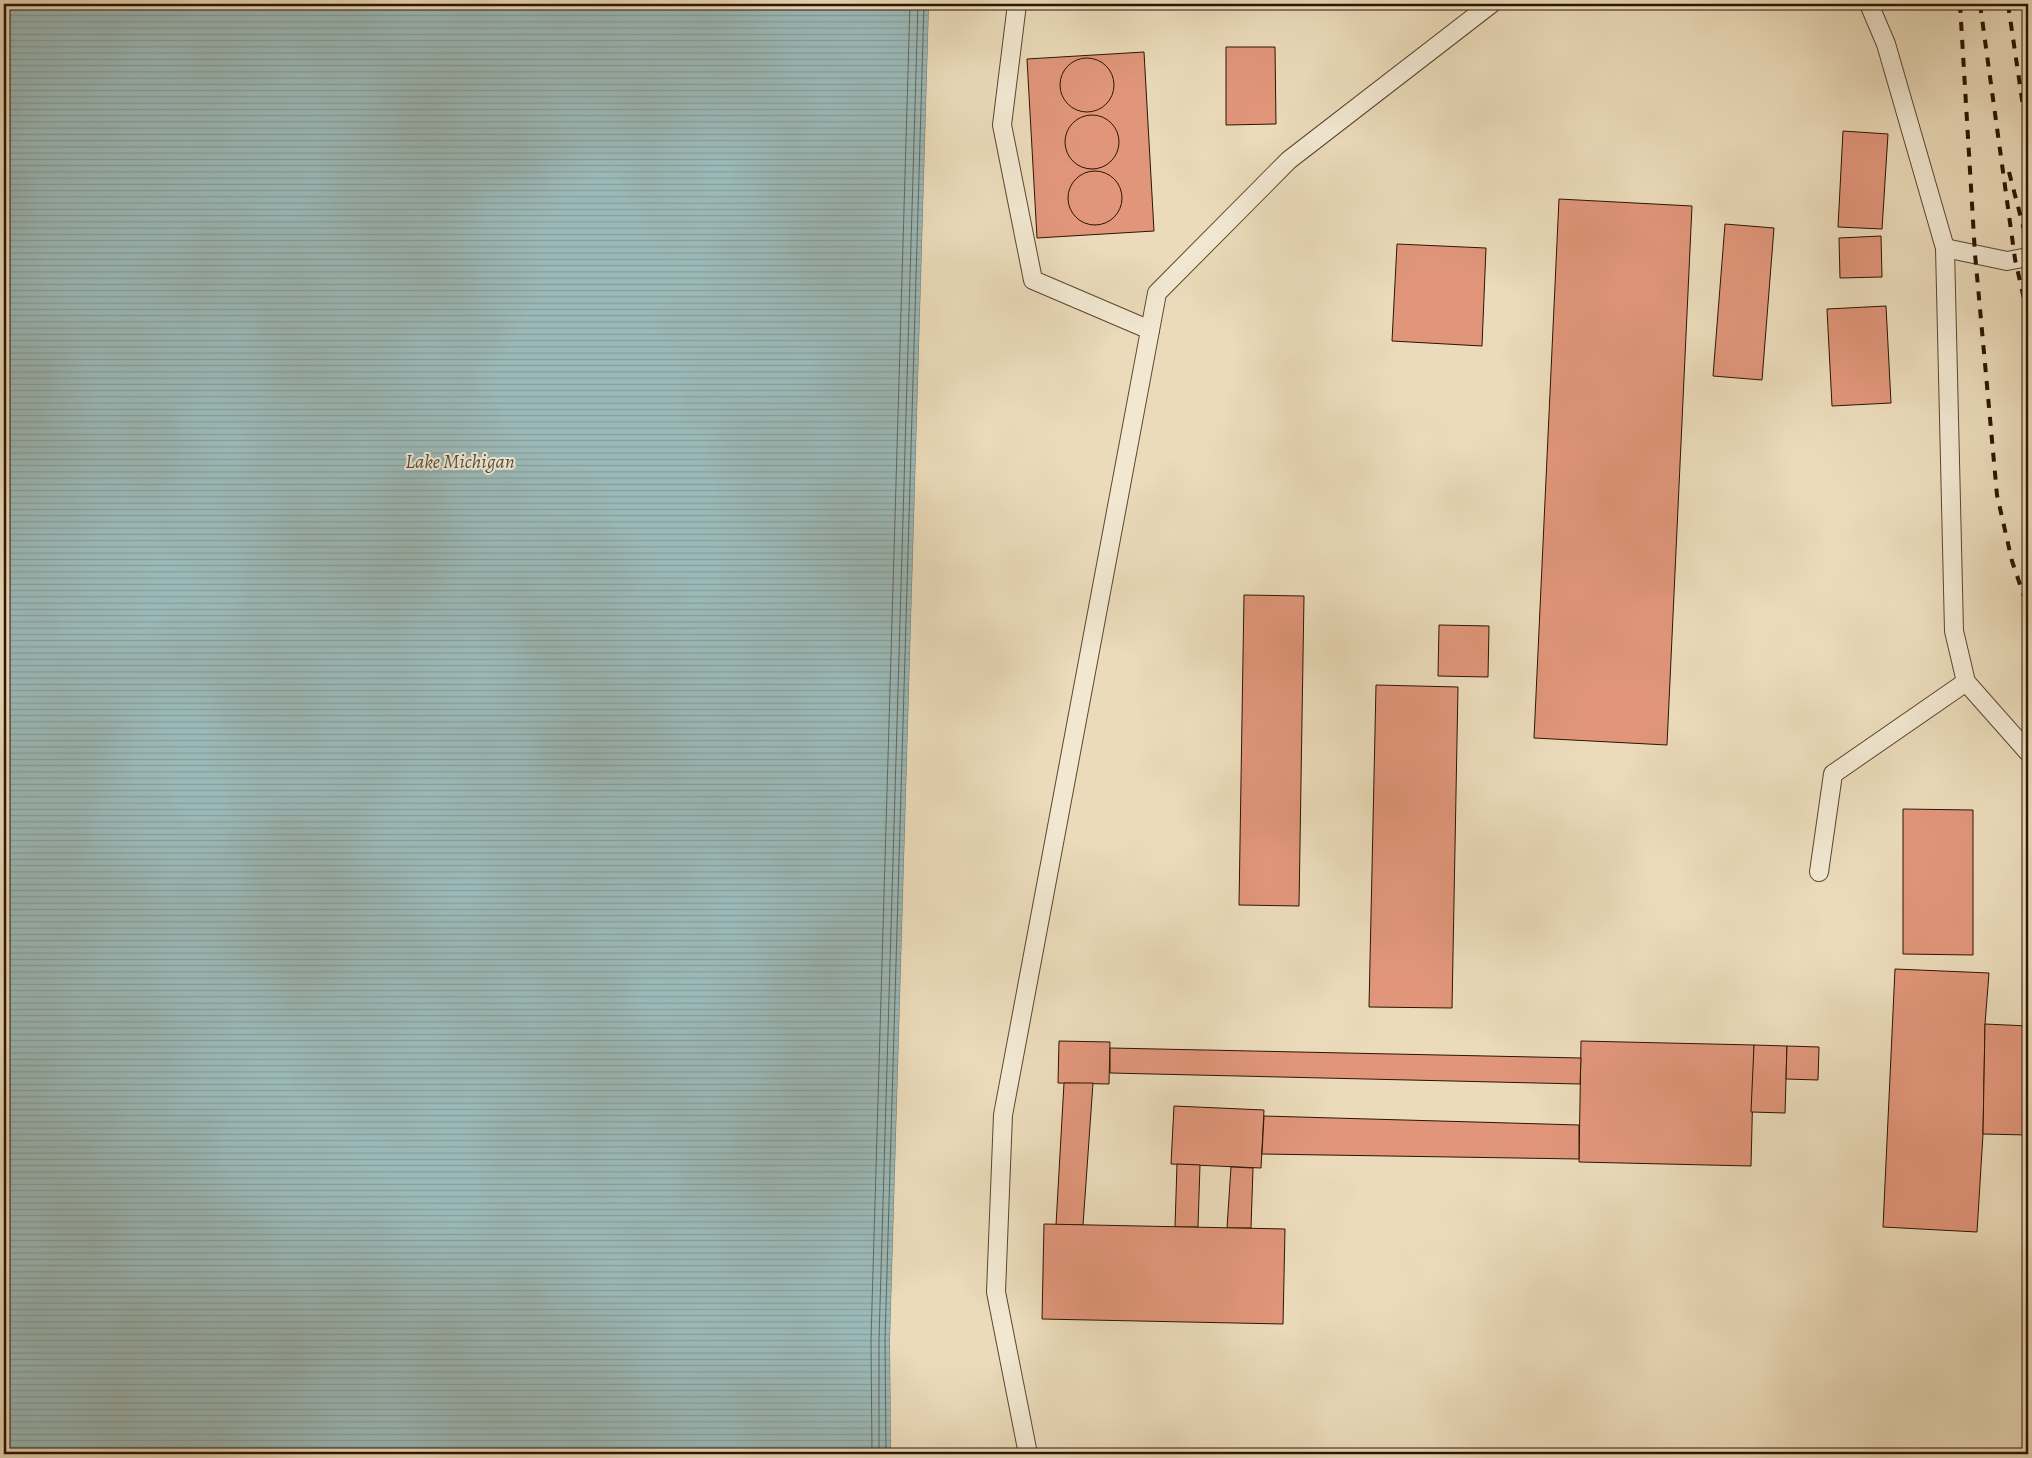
<svg xmlns="http://www.w3.org/2000/svg" width="2032" height="1458" font-family="Alegreya,serif">
  <defs>
    <pattern id="water-rules" width="6" height="5" patternUnits="userSpaceOnUse" patternTransform="scale(1.25)"><rect width="6" height="5" fill="#9bb9b8"/><path d="M0 2.5h6" fill="none" stroke="#869e9c"/></pattern>
  </defs>
  <rect width="100%" height="100%" fill="#ebdbba"/>
  <filter id="stains"><feTurbulence type="fractalNoise" baseFrequency=".004" numOctaves="4"/><feColorMatrix values="0 0 0 0 .2 0 0 0 0 .09 0 0 0 0 .02 0 0 0 .5 -.17"/></filter>
  <radialGradient id="worn" r=".72"><stop offset=".6" stop-color="#630" stop-opacity="0"/><stop offset="1" stop-color="#630" stop-opacity=".3"/></radialGradient>
  <!-- water -->
  <path fill="url(#water-rules)" stroke="#6f776e" d="M4,4H929L890,1340L891,1454H4Z"/>
  <!-- pier -->
  <path fill="#ebdbba" d="M929,4H931L893,1340V1454H891L890,1340Z"/>
  <g fill="none" stroke-linecap="round" stroke-linejoin="round">
    <!-- shore -->
    <g stroke="#64675c" stroke-width="1">
      <path d="M872,1454L871,1340L910,4"/>
      <path d="M879,1454V1340L918,4"/>
      <path d="M886,1454L885,1340L924,4"/>
    </g>
  </g>
  <!-- building -->
  <g fill="#e1967b" stroke="#2c1500">
    <path d="M1081,4H1218L1082,8Z"/>
    <path d="M1226,47H1275L1276,124L1226,125Z"/>
    <path d="M1144,52L1154,231L1037,238L1027,59Z"/>
    <circle cx="1087" cy="85" r="27"/>
    <circle cx="1092" cy="142" r="27"/>
    <path d="M1843,131L1888,134L1882,229L1838,227Z"/>
    <circle cx="1095" cy="198" r="27"/>
    <path d="M1559,199L1692,206L1667,745L1534,738Z"/>
    <path d="M1725,224L1774,228L1762,380L1713,376Z"/>
    <path d="M1881,236L1882,277L1840,278L1839,238Z"/>
    <path d="M1397,244L1486,248L1482,346L1392,341Z"/>
    <path d="M1886,306L1891,403L1832,406L1827,309Z"/>
    <path d="M1244,595L1304,596L1299,906L1239,905Z"/>
    <path d="M1439,625L1489,626L1488,677L1438,676Z"/>
    <path d="M1376,685L1458,687L1452,1008L1369,1007Z"/>
    <path d="M1903,809L1973,810V955L1903,954Z"/>
    <path d="M1895,969L1989,973L1985,1024L1983,1134L1977,1232L1883,1227Z"/>
    <path d="M1985,1024L2028,1026L2025,1105L2027,1135L1983,1134Z"/>
    <path d="M1059,1041L1110,1042L1109,1084L1058,1083Z"/>
    <path d="M1581,1041L1754,1045L1751,1166L1579,1162Z"/>
    <path d="M1754,1045L1787,1046L1785,1113L1751,1112Z"/>
    <path d="M1787,1046L1819,1047L1818,1080L1786,1079Z"/>
    <path d="M1110,1048L1581,1058L1580,1084L1110,1073Z"/>
    <path d="M1064,1083H1093L1083,1225H1056Z"/>
    <path d="M2028,1104V1160L2025,1105Z"/>
    <path d="M1174,1106L1264,1110L1261,1168L1171,1164Z"/>
    <path d="M1264,1116L1579,1125V1159L1262,1154Z"/>
    <path d="M1177,1164L1200,1165L1198,1227H1175Z"/>
    <path d="M1231,1167L1253,1168L1251,1228H1227Z"/>
    <path d="M1044,1224L1285,1229L1283,1324L1042,1319Z"/>
  </g>
  <g fill="none" stroke-linecap="round" stroke-linejoin="round">
    <!-- lane casing -->
    <g stroke="#5c462e" stroke-width="20">
      <g id="lane">
        <path d="M1017,4L1002,125L1033,280L1150,330"/>
        <path d="M1869,4L1886,44L1945,248L1954,631L1966,682L2028,752"/>
        <path d="M1945,248L2007,261L2028,257"/>
        <path d="M1819,872L1833,774L1966,682"/>
        <path d="M1028,1454L996,1292L1003,1115L1157,293L1289,160L1491,4"/>
      </g>
    </g>
    <!-- lane -->
    <use href="#lane" stroke="#f2e8d2" stroke-width="18"/>
    <!-- rail -->
    <g stroke="#2c1500" stroke-width="4" stroke-dasharray="9 9" stroke-linecap="butt">
      <path d="M1960,4L1975,254L1997,495L2012,561L2028,608"/>
      <path d="M1980,4L2015,259L2028,317"/>
      <path d="M2008,4L2028,140"/>
      <path d="M2028,43V45"/>
      <path d="M2009,172L2028,245"/>
    </g>
  </g>
  <g text-anchor="middle" dominant-baseline="central" stroke-width="4" stroke-linejoin="round" paint-order="stroke">
    <!-- water labels -->
    <g font-size="20" font-style="italic" fill="#534e40" stroke="#f2e8d2">
      <text x="460" y="461">Lake Michigan</text>
    </g>
  </g>
  <!-- margin -->
  <rect width="2032" height="1458" fill="none" stroke="#ebdbba" stroke-width="20"/>
  <rect x="5" y="5" width="2022" height="1448" fill="none" stroke="#2c1500" stroke-width="2.5"/>
  <rect x="10" y="10" width="2012" height="1438" fill="none" stroke="#2c1500"/>
  <rect width="100%" height="100%" filter="url(#stains)"/>
  <rect width="100%" height="100%" fill="url(#worn)"/>
</svg>
